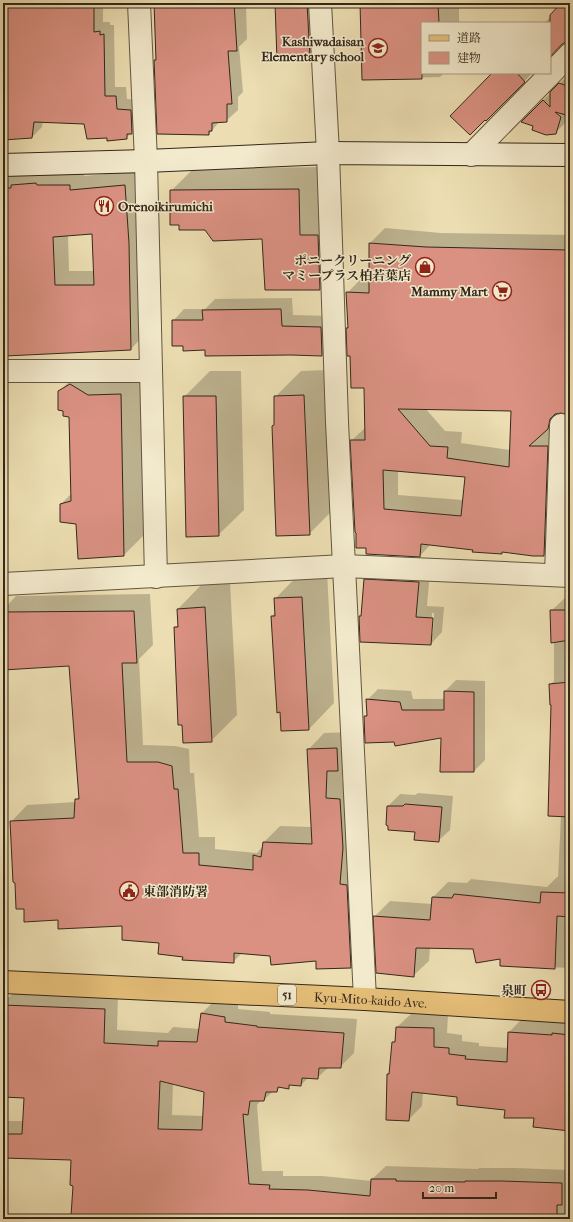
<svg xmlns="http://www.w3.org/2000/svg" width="573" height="1222" font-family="'IM FELL French Canon','Noto Serif JP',serif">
  <rect width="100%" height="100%" fill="#ecdeb2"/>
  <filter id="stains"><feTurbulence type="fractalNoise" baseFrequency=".005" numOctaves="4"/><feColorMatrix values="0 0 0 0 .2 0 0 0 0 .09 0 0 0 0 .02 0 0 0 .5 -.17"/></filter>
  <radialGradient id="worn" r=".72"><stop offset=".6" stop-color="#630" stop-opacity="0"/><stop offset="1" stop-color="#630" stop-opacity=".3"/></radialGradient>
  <!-- shadow -->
  <g fill="#0003" fill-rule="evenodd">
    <path d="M3,3H103V22H110V25H114L115,87H126L127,99L141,100L142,123L126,138L108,137L85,123L43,121L42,127L32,137L3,139Z"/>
    <path d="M152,3H319L321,46L310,57L276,6H246L247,39L239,47L243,92L238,97V110L226,121H220L209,134L155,60L157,58L155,8H153Z"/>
    <path d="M361,3H459V23H422V73H444L440,77L363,79Z"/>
    <path d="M562,3H570V33L550,54V23H545Z"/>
    <path d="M493,73H532L498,109Z"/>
    <path d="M570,73V122L567,121L555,133L523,121Z"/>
    <path d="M321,167L341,267L319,289L263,238L180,225L171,191L193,169Z"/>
    <path d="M84,170V176L139,171L145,334L131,349L3,298V173ZM93,233L94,271H69L68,235Z"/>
    <path d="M385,228L441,233L570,235V407L563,412L547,428H562L559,540L544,555L431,544L420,556L367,547L351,441L366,427L365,387L350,355L347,328L349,326L347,293L362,278H370V243ZM425,408L512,410L510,450L461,443L462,432L445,431ZM398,471L466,476L463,500L398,495Z"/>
    <path d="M292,298L293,315L332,316L333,343L322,355L206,349L184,345L173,321L184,309H205L215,299Z"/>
    <path d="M330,370L335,508L309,534L275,425V397L301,371Z"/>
    <path d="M79,371L141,374L144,535L124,555L77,523L61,504L72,493L70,417L59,392Z"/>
    <path d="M210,371H241L244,510L218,535L184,397Z"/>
    <path d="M376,568L430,571L427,606L444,607L442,632L431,644L360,617L362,614L365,580ZM432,613H434L433,633H431Z"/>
    <path d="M327,572L334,703L309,729L272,616L276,612L275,599L300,573Z"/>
    <path d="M230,582L237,715L211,741L175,628L179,624L178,609L203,583Z"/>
    <path d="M150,594L153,645L139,659L143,745L175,746L189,749L190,773H194L199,837H215V849L257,853L263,846L264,842L280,826L312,827L308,750L324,733L353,732L343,765L342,781L356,782L367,950L351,967L316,960L243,952L233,962L184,956L160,943L123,925L59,919L25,908L11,822L27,805L76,802V800L80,796L70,665L3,669V610L16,596Z"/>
    <path d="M570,595V968L501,965L500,958L474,948H430L429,961L413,976L375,916L390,901L432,904L433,897L448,882L467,883L471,879L547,887L557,877H558L561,816L550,685L554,681V642L551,611L567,596Z"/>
    <path d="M456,680L485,681V760L474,771L442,737L395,741L365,717L368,714L367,700L378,689L411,691L413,699H445V691Z"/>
    <path d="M418,793L453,796L450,830L438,841L416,831L387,824L388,806L400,794L415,795Z"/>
    <path d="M15,991L118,996L117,1030L168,1033L173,1027L200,1029L202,1013L215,1000L238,1003V1009L270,1012V1014L357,1019L354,1053L340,1067H329L317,1078L309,1077L301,1085L292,1084L288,1087H281L276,1091H273L264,1100H261L257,1105L262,1171H283V1176H322L372,1181V1179L386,1166L478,1169L479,1168H515L570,1170V1219H249L189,1215L185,1219H79L72,1159L3,1157V1121H24L25,1097L3,1096V1003ZM173,1083L205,1091L204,1116L172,1115Z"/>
    <path d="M411,1014L448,1015L447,1033L462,1035V1041L479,1043V1046L508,1048L509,1032L523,1018L570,1020V1130L535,1116L458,1096L423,1092L422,1106L408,1120L388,1074L390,1072L393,1043L396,1039L397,1027Z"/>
  </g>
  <!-- building -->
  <g fill="#da9182" stroke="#33281a" fill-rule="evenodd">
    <path d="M3,3H94V32L100,31V35L104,34L105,96H116L117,109L131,110L132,134H127V139L107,141V138L87,139L84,124L34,122L32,138L3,140Z"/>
    <path d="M154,3H234L237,51H228L232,104H227V122L212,123V131H209V135L157,134L154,60H156Z"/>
    <path d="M275,3H307L310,58L277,60Z"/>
    <path d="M360,3H438L439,23H422V79L362,80Z"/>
    <path d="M561,3H570V39L561,45L550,57V15Z"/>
    <path d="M492,73H517L525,82L486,121L485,120L470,135L450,116Z"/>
    <path d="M559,83L570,87V116L555,112L561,117L556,134L546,135L532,130L533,126L521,122L543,100L550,107V92Z"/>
    <path d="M36,183L37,185H70V190L125,185L129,243L131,350L5,356L3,319V188H11V185ZM92,234L94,285H55L53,237Z"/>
    <path d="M299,189L300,235H318L320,290H265L262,239L213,241L205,230H179V225H170V190Z"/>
    <path d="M369,243L426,247L570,250V409L565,414L561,413L555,414L550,419L548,429L529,446H548L544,556H533L502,552V554L472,552L473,550L421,544L420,557L366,554V548H356V533L355,532L350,440H365L364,388H351L350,356H347L346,328H348L346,292L369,293ZM398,409L511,411L509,467L447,458L448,447L430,446ZM383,470L465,477L461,516L384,509Z"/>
    <path d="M281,309L282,326L321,327L322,356L291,355L205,356V350L183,351V346H172V320H203L202,310Z"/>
    <path d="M70,384L88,395L121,394L124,556L78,559L76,524L60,522V504L71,501L69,417L63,416V411L58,410V391Z"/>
    <path d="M304,395L310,535L276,536L272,426L274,425V396Z"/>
    <path d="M183,396H216L219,536L186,537Z"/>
    <path d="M364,579L419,582L416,617L433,618L431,645L360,642L359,616H361Z"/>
    <path d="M302,597L309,730L281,731L280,712L277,713L271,616H275L274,598Z"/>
    <path d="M205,607L212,742L183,743L182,725H178L174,627H178L177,609Z"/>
    <path d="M550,610H570V640L551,643Z"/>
    <path d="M134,611L137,663H122L127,762H158L172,766L174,789H178L183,853H199V865L253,870V855L261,857L263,842L312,844L307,749L337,748L338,771H327L326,798L340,799L343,848L340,884L347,885L351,968L316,969V961L271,965L270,956L234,953V963L182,960L183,957L158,954L159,943L122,940V926L58,929V920L24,922V909H16L15,883L13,882L10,821L74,818L75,799H79L69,666L3,670V612Z"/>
    <path d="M570,682V817L548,816L551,705H550L549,684Z"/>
    <path d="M444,691L474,692V772H440L441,738L395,746L394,742L365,743L364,716H367L366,699L400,702L402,710H444Z"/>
    <path d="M405,804L442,807L439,842L414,840L415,832L388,830V826L386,825L387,806H403Z"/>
    <path d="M541,892L570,893V917L557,916L555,969L500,966V959L476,963L473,949L416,948L414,977L376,973L373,916L430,920L432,897L452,898L454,894L540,903Z"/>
    <path d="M3,1005L105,1009L104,1043L158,1046V1041L197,1042L201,1013L225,1017V1022L257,1026V1027L344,1033L341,1068H319L318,1079L302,1078L301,1086L289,1085V1089L278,1087L277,1092H266L264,1101H250L248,1115L243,1114L249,1184L270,1185L269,1189L308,1190L370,1196L371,1179H396V1181L465,1182V1181H501L562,1183V1205H557V1219H247L178,1215V1219H78V1217L71,1216L73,1186L70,1185L71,1160L3,1158V1134H22L24,1098L3,1097ZM160,1081L204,1092L202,1130L158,1129Z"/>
    <path d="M396,1027L434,1028V1047L449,1048V1054L466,1056L465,1059L507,1062L508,1032L552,1035V1033L570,1035V1131L533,1127L534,1118H504L505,1110L457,1105V1097L412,1092L409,1121L386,1120L387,1074H389L392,1042H395Z"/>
  </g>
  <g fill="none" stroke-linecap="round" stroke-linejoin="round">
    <!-- street casing -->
    <g stroke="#615640" stroke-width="24">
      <g id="street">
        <path d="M139,3L146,161L156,577"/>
        <path d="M320,3L328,153L337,422L365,999"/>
        <path d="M471,155L570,54"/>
        <path d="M3,371H151"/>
        <path d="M556,575L561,425"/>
        <path d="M3,584L344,566L570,576"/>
      </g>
    </g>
    <!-- secondary casing -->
    <g stroke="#33281a" stroke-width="24">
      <path id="secondary" d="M3,165L146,161L328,153L570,155"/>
    </g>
    <!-- primary casing -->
    <g stroke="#33281a" stroke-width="24">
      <g id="primary">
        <path id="s1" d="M3,982L365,999L570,1012"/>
      </g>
    </g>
    <!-- street -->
    <use href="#street" stroke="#f3eacd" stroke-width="22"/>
    <!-- secondary -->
    <use href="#secondary" stroke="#f3eacd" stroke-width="22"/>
    <!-- primary -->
    <use href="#primary" stroke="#e6bf79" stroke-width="22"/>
  </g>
  <!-- icons -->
  <defs>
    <g id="school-ring" transform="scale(1)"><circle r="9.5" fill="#f3eacd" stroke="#8f2418" stroke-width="1.5"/><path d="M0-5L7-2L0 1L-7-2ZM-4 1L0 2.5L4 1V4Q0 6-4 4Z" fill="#8f2418"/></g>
    <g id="restaurant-ring" transform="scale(1)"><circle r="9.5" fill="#f3eacd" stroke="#8f2418" stroke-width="1.5"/><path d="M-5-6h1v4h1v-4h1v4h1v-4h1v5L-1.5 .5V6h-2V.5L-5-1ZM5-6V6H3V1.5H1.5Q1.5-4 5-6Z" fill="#8f2418"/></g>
    <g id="shop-ring" transform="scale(1)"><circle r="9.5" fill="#f3eacd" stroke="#8f2418" stroke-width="1.5"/><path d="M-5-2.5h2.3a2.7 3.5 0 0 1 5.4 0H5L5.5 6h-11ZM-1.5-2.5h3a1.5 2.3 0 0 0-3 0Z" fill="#8f2418"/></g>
    <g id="supermarket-ring" transform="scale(1)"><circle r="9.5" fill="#f3eacd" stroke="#8f2418" stroke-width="1.5"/><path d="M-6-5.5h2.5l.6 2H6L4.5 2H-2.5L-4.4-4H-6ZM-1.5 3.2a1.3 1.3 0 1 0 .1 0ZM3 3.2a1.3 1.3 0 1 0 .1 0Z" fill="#8f2418"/></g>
    <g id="civic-ring" transform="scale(1)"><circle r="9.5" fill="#f3eacd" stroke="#8f2418" stroke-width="1.5"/><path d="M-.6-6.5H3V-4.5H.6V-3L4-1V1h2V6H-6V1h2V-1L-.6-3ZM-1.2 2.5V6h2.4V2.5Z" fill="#8f2418"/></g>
    <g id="bus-ring" transform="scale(1)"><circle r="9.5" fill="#f3eacd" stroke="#8f2418" stroke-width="1.5"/><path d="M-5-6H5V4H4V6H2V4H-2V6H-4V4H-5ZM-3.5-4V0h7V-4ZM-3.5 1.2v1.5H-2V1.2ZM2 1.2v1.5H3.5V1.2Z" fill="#8f2418"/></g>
  </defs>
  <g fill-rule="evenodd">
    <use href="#school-ring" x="378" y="48"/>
    <use href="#restaurant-ring" x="104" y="206"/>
    <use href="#shop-ring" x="425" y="267"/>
    <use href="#supermarket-ring" x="502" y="291"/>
    <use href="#civic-ring" x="129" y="891"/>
    <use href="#bus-ring" x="541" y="990"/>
  </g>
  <g text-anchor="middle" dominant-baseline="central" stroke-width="3" stroke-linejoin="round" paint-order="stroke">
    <!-- shield labels -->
    <rect fill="#f3eacd" stroke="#6d6250" stroke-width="1" x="278" y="985" width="18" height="20" rx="3"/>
    <g font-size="12" font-weight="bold" fill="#33281a">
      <text x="287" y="995">51</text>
    </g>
    <!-- poi labels -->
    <g font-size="13" font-weight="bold" fill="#33281a" stroke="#f3eacd" text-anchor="end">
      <text x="364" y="41">Kashiwadaisan<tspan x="364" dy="15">Elementary school</tspan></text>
      <text x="118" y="206" text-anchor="start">Orenoikirumichi</text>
      <text x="411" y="260">ポニークリーニング<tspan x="411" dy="15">マミープラス柏若葉店</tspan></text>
      <text x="488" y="291">Mammy Mart</text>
      <text x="143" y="891" text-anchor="start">東部消防署</text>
      <text x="527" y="990">泉町</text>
    </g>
    <!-- street labels -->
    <g font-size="13" fill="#33281a" stroke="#f3eacd">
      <text stroke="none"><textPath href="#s1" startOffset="368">Kyu-Mito-kaido Ave.</textPath></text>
    </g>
  </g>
  <!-- margin -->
  <rect width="573" height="1222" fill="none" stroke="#ecdeb2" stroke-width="16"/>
  <rect x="4" y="4" width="565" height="1214" fill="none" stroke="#33281a" stroke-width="2"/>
  <rect x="8" y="8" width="557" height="1206" fill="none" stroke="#33281a"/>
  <!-- legend -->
  <rect x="421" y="22" width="130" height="52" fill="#f3eacd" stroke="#a69c85"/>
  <rect x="429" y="35" width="20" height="6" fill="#e6bf79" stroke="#a69c85"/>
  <text x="457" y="42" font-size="12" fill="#33281a">道路</text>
  <rect x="429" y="52" width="20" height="12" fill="#da9182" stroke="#a69c85"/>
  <text x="457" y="62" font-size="12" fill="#33281a">建物</text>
  <!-- scale -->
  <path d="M423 1192v6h73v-6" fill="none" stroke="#33281a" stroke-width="2"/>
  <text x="429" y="1192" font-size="12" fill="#33281a" stroke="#f3eacd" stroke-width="3" paint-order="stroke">20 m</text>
  <rect width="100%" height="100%" filter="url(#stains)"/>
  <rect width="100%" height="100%" fill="url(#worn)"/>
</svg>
